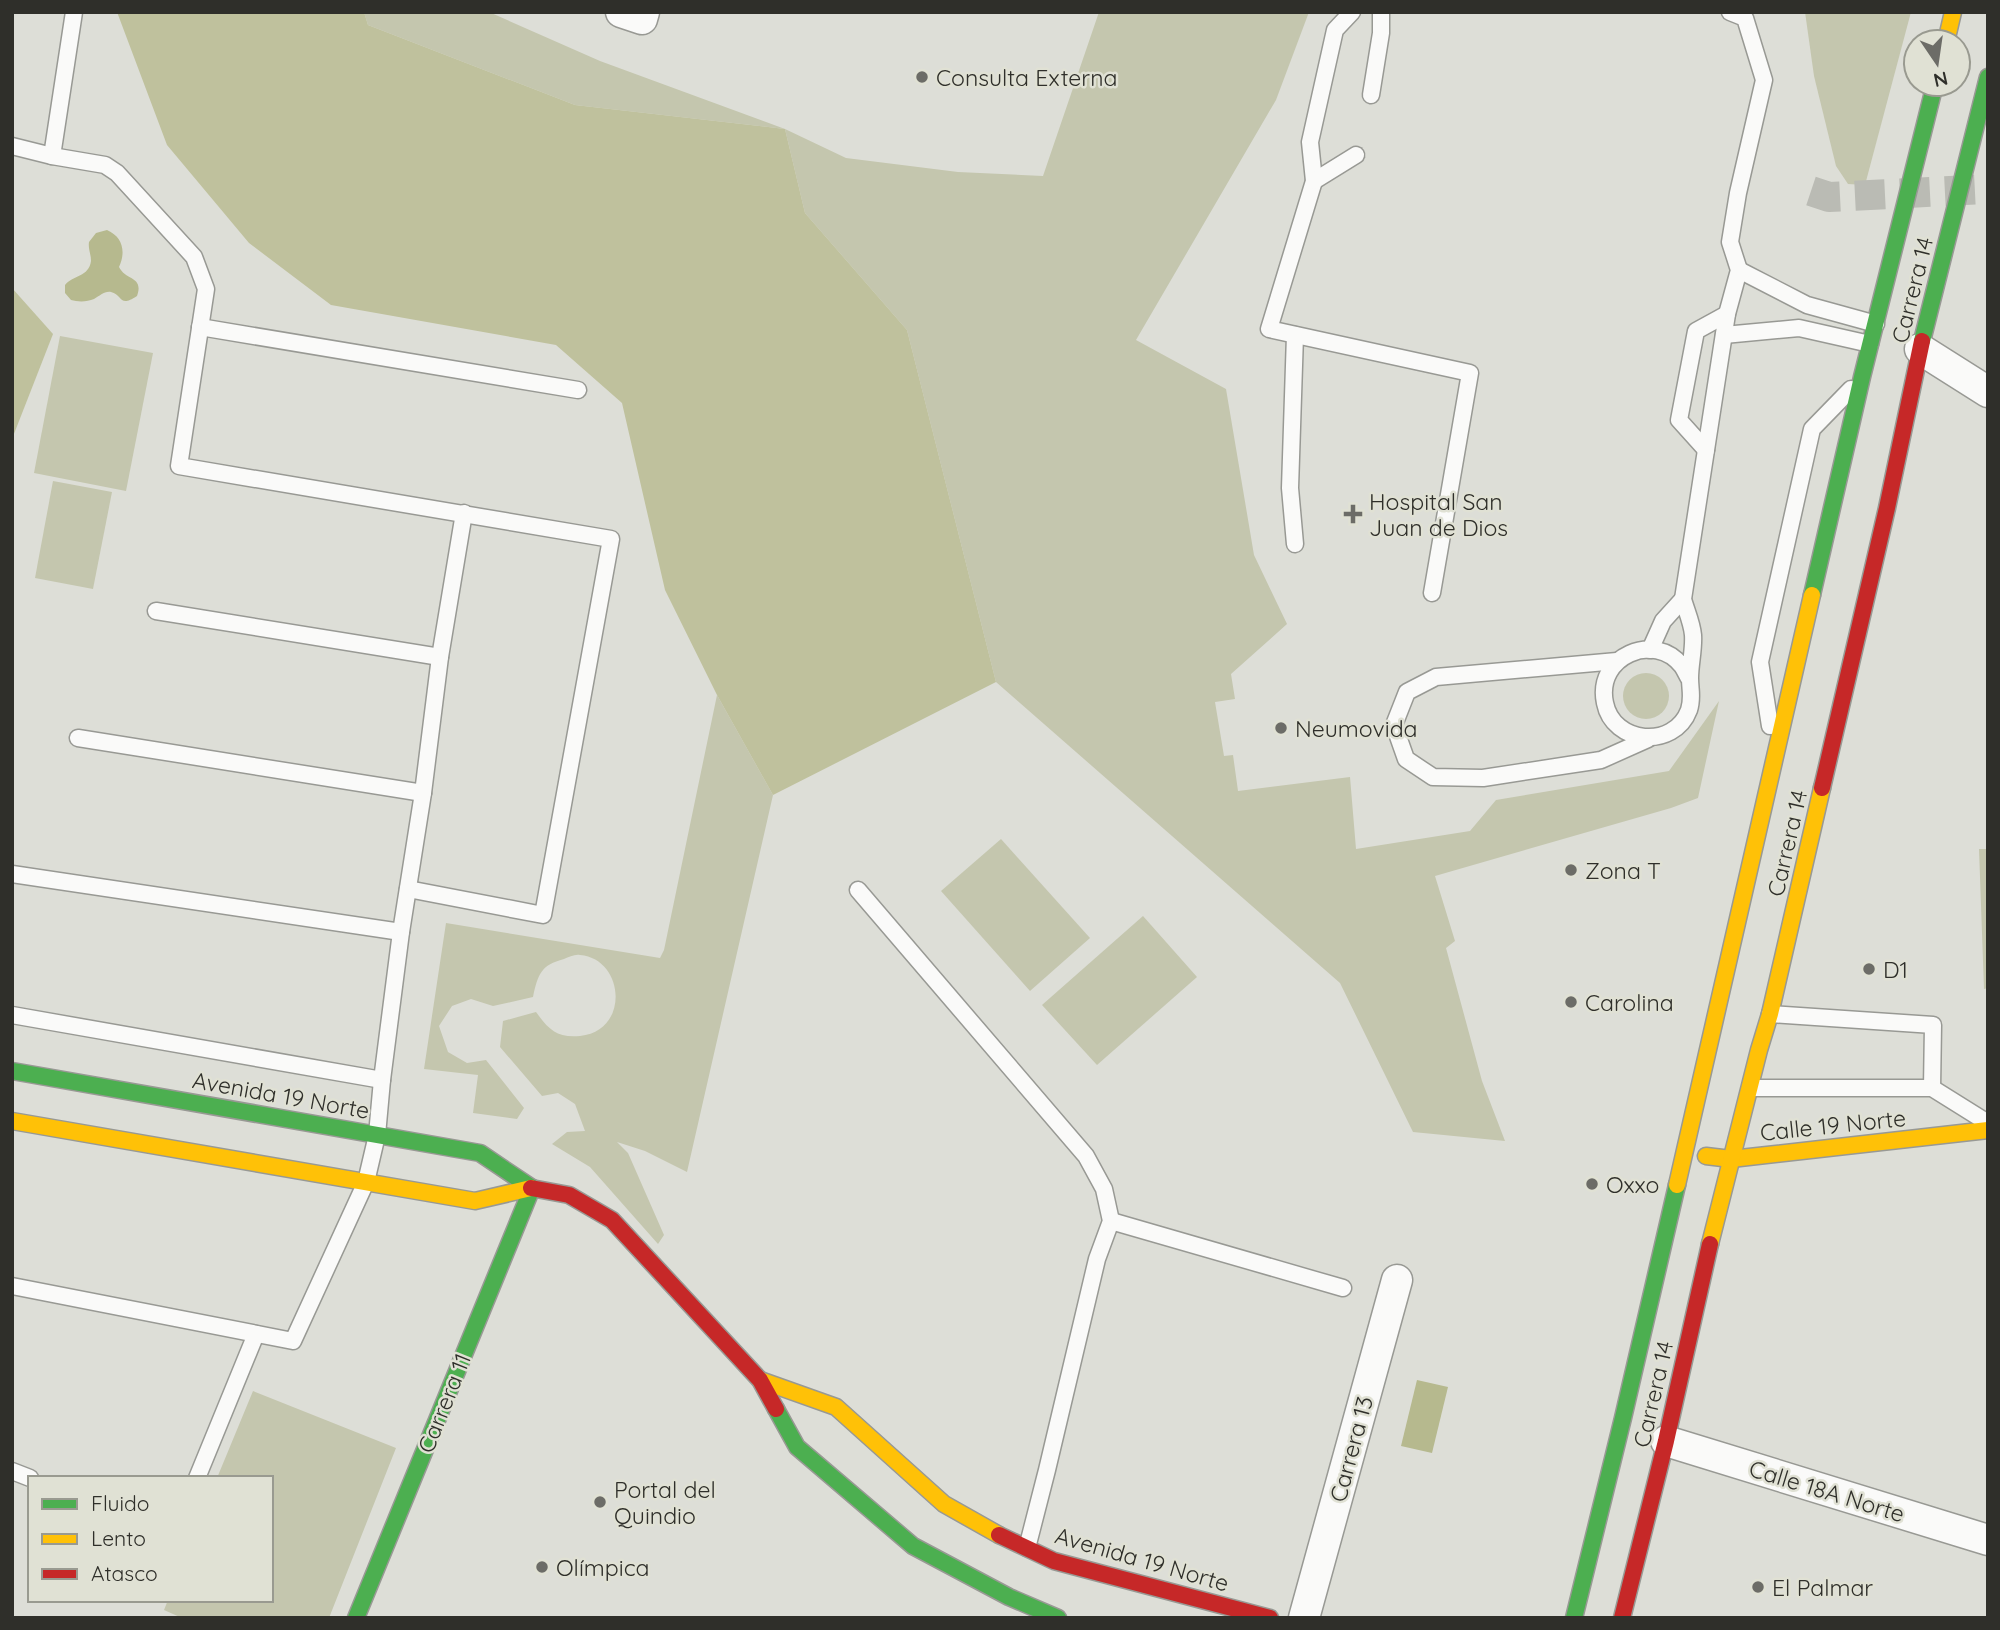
<svg xmlns="http://www.w3.org/2000/svg" width="2000" height="1630" font-family="Quicksand,sans-serif">
  <rect width="100%" height="100%" fill="#ddded7"/>
  <!-- green -->
  <g fill="#c4c6ae">
    <path d="M364,12H489L600,61L785,129L846,158L958,172L1043,176L1099,12H1309L1276,100L1136,340L1226,389L1254,555L1287,624L1231,674L1235,699L1215,702L1224,756L1233,755L1238,791L1350,777L1356,849L1470,831L1496,800L1669,771L1719,701L1698,798L1671,808L1435,876L1455,941L1446,948L1482,1081L1505,1141L1413,1132L1340,983L996,682L907,330L805,213L785,129L575,105L368,25Z"/>
    <path d="M1805,12H1911L1865,185L1848,184L1836,166L1814,76Z"/>
    <path d="M60,336L153,353L126,491L34,473Z"/>
    <path d="M53,481L112,492L93,589L35,578Z"/>
    <circle cx="1646" cy="696" r="23"/>
    <path d="M717,695L773,795L687,1172L645,1151L617,1142L628,1153L664,1235L658,1244L590,1167L552,1144L567,1132L585,1131L575,1104L558,1093L542,1096L500,1047L503,1021L536,1012C549,1030 557,1038 580,1036C630,1031 625,959 580,955C575,954 569,957 564,959C541,965 538,974 533,997L493,1006L471,999L452,1006L439,1026L448,1052L467,1063L486,1060L524,1108L517,1119L473,1113L478,1075L424,1069L446,923L660,958L664,950Z"/>
    <path d="M1001,839L1090,938L1030,991L941,891Z"/>
    <path d="M1979,849H1988V988L1984,989Z"/>
    <path d="M1143,916L1197,977L1097,1065L1042,1005Z"/>
    <path d="M253,1391L396,1448L329,1618H182L164,1610L168,1600H271V1478H217Z"/>
  </g>
  <!-- forest -->
  <g fill="#bfc19d">
    <path d="M117,12H364L368,25L575,105L785,129L805,213L907,330L996,682L773,795L717,695L665,590L622,403L556,345L331,305L249,243L167,145Z"/>
    <path d="M12,288L53,334L12,439Z"/>
  </g>
  <!-- water -->
  <g fill="#b6b98e">
    <path d="M107,230C123,237 126,252 119,267C126,281 144,276 137,296C119,308 123,295 111,292C104,291 100,296 94,299C87,302 78,302 71,300L65,293V285C73,275 89,277 91,261C91,254 88,249 89,242L96,233Z"/>
    <path d="M1417,1380L1448,1387L1432,1453L1401,1446Z"/>
  </g>
  <g fill="none" stroke-linecap="round" stroke-linejoin="round">
    <!-- street-tunnel -->
    <path stroke="#babbb4" stroke-width="30" stroke-dasharray="30 15" stroke-linecap="butt" d="M1811,191L1829,197L1987,189"/>
    <!-- lane casing -->
    <g stroke="#989994" stroke-width="19">
      <g id="lane">
        <path d="M1352,12L1335,30L1310,142L1314,181L1269,329L1470,373L1432,593"/>
        <path d="M1371,95L1381,33V12"/>
        <path d="M12,146L52,156L105,165L117,173L194,257L206,289L179,466L611,539L543,915L408,889"/>
        <path d="M52,156L74,12"/>
        <path d="M1314,181L1356,155"/>
        <path d="M1739,270L1807,305L1876,324"/>
        <path d="M200,327L578,390"/>
        <path d="M1724,335L1799,328L1870,344"/>
        <path d="M1706,450L1679,420L1696,331L1727,314"/>
        <path d="M1295,544L1290,488L1295,335"/>
        <path d="M156,611L440,657"/>
        <path d="M1650,650L1663,621L1683,599"/>
        <path d="M1617,661L1436,677L1407,692L1394,725L1406,759L1433,777L1483,778L1601,760L1648,739"/>
        <path d="M1690,680C1687,676 1685,670 1682,666C1655,631 1595,656 1605,703C1613,744 1674,750 1689,710C1693,698 1690,690 1690,678C1690,664 1694,649 1693,635C1692,623 1686,610 1683,599L1727,314L1739,270L1730,242L1738,193L1764,80L1745,18L1730,12"/>
        <path d="M1770,726L1760,662L1812,429L1851,389"/>
        <path d="M78,738L423,793"/>
        <path d="M12,874L401,932"/>
        <path d="M858,890L1086,1156L1104,1189L1111,1221L1097,1259L1047,1470L1027,1548"/>
        <path d="M1770,1014L1933,1025L1932,1088"/>
        <path d="M12,1015L382,1080"/>
        <path d="M1750,1088H1932L1988,1123"/>
        <path d="M1111,1221L1343,1288"/>
        <path d="M12,1286L293,1341L366,1182L377,1135L382,1080L401,932L423,793L440,657L464,513"/>
        <path d="M12,1471L30,1478"/>
        <path d="M197,1478L256,1334"/>
      </g>
    </g>
    <!-- street casing -->
    <g stroke="#989994" stroke-width="33">
      <g id="street">
        <path d="M621,12L642,19L644,12"/>
        <path d="M1920,349L1988,392"/>
        <path d="M1666,1441L1988,1540"/>
        <path d="M1304,1618L1397,1280"/>
      </g>
    </g>
    <!-- fast casing -->
    <g stroke="#989994" stroke-width="19">
      <g id="fast">
        <path d="M1922,341L1988,77"/>
        <path d="M1812,595L1862,377L1935,84"/>
        <path d="M12,1071L480,1153L532,1188"/>
        <path d="M776,1409L797,1447L913,1546L1009,1597L1058,1618"/>
        <path d="M356,1618L532,1188"/>
        <path d="M1574,1618L1623,1418L1677,1185"/>
      </g>
    </g>
    <!-- slow casing -->
    <g stroke="#989994" stroke-width="19">
      <g id="slow">
        <path d="M1946,42L1953,12"/>
        <path d="M12,1121L475,1201L531,1188"/>
        <path d="M1706,1156L1731,1159L1988,1130"/>
        <path d="M1677,1185L1812,595"/>
        <path d="M1710,1244L1759,1050L1770,1014L1822,788"/>
        <path d="M760,1380L836,1407L944,1504L999,1535"/>
      </g>
    </g>
    <!-- jam casing -->
    <g stroke="#989994" stroke-width="19">
      <g id="jam">
        <path d="M1822,788L1887,508L1922,341"/>
        <path d="M531,1188L569,1195L612,1220L760,1380L776,1409"/>
        <path d="M999,1535L1054,1561L1270,1618"/>
        <path d="M1622,1618L1666,1441L1710,1244"/>
      </g>
    </g>
    <!-- lane -->
    <use href="#lane" stroke="#fafaf9" stroke-width="16"/>
    <!-- street -->
    <use href="#street" stroke="#fafaf9" stroke-width="30"/>
    <!-- fast -->
    <use href="#fast" stroke="#4caf50" stroke-width="16"/>
    <!-- slow -->
    <use href="#slow" stroke="#ffc107" stroke-width="16"/>
    <!-- jam -->
    <use href="#jam" stroke="#c62828" stroke-width="16"/>
  </g>
  <!-- markers -->
  <g fill="#6c6c67" stroke="#e0e1d4" stroke-width="2.5">
    <circle cx="922" cy="77" r="7"/>
    <path d="M1349.5 503.5h7v7h7v7h-7v7h-7v-7h-7v-7h7z"/>
    <circle cx="1281" cy="728" r="7"/>
    <circle cx="1571" cy="870" r="7"/>
    <circle cx="1869" cy="969" r="7"/>
    <circle cx="1571" cy="1002" r="7"/>
    <circle cx="1592" cy="1184" r="7"/>
    <circle cx="600" cy="1502" r="7"/>
    <circle cx="542" cy="1567" r="7"/>
    <circle cx="1758" cy="1587" r="7"/>
  </g>
  <g text-anchor="middle" dominant-baseline="central" stroke-width="5" stroke-linejoin="round" paint-order="stroke">
    <!-- poi labels -->
    <g font-size="23" fill="#2f2f2a" stroke="#e0e1d4" text-anchor="start">
      <text x="936" y="77">Consulta Externa</text>
      <text x="1369" y="501">Hospital San<tspan x="1369" dy="26">Juan de Dios</tspan></text>
      <text x="1295" y="728">Neumovida</text>
      <text x="1585" y="870">Zona T</text>
      <text x="1883" y="969">D1</text>
      <text x="1585" y="1002">Carolina</text>
      <text x="1606" y="1184">Oxxo</text>
      <text x="614" y="1489">Portal del<tspan x="614" dy="26">Quindio</tspan></text>
      <text x="556" y="1567">Olímpica</text>
      <text x="1772" y="1587">El Palmar</text>
    </g>
    <!-- street labels -->
    <g font-size="23" fill="#2f2f2a" stroke="#e0e1d4">
      <text transform="translate(1912 290) rotate(-76)">Carrera 14</text>
      <text transform="translate(1787 843) rotate(-77)">Carrera 14</text>
      <text transform="translate(281 1095) rotate(10)">Avenida 19 Norte</text>
      <text transform="translate(1833 1125) rotate(-6)">Calle 19 Norte</text>
      <text transform="translate(1653 1394) rotate(-77)">Carrera 14</text>
      <text transform="translate(444 1403) rotate(-68)">Carrera 11</text>
      <text transform="translate(1351 1449) rotate(-75)">Carrera 13</text>
      <text transform="translate(1827 1491) rotate(17)">Calle 18A Norte</text>
      <text transform="translate(1142 1559) rotate(16)">Avenida 19 Norte</text>
    </g>
  </g>
  <!-- border -->
  <rect width="2000" height="1630" fill="none" stroke="#2f2f2a" stroke-width="28"/>
  <!-- legend -->
  <rect x="28" y="1476" width="245" height="126" fill="#e0e1d4" stroke="#999a90" stroke-width="2"/>
  <rect x="42" y="1499" width="35" height="10" fill="#4caf50" stroke="#999a90" stroke-width="2"/>
  <text x="91" y="1511" font-size="21" fill="#2f2f2a">Fluido</text>
  <rect x="42" y="1534" width="35" height="10" fill="#ffc107" stroke="#999a90" stroke-width="2"/>
  <text x="91" y="1546" font-size="21" fill="#2f2f2a">Lento</text>
  <rect x="42" y="1569" width="35" height="10" fill="#c62828" stroke="#999a90" stroke-width="2"/>
  <text x="91" y="1581" font-size="21" fill="#2f2f2a">Atasco</text>
  <!-- north arrow -->
  <g transform="translate(1937 63) rotate(167)"><circle r="33" fill="#e0e1d4" stroke="#999a90" stroke-width="2"/>
  <path d="M0-5L12 26L0 18L-12 26Z" fill="#6c6c67"/>
  <text y="-10" font-size="19" font-weight="bold" text-anchor="middle" fill="#2f2f2a">N</text>
  </g>
</svg>
